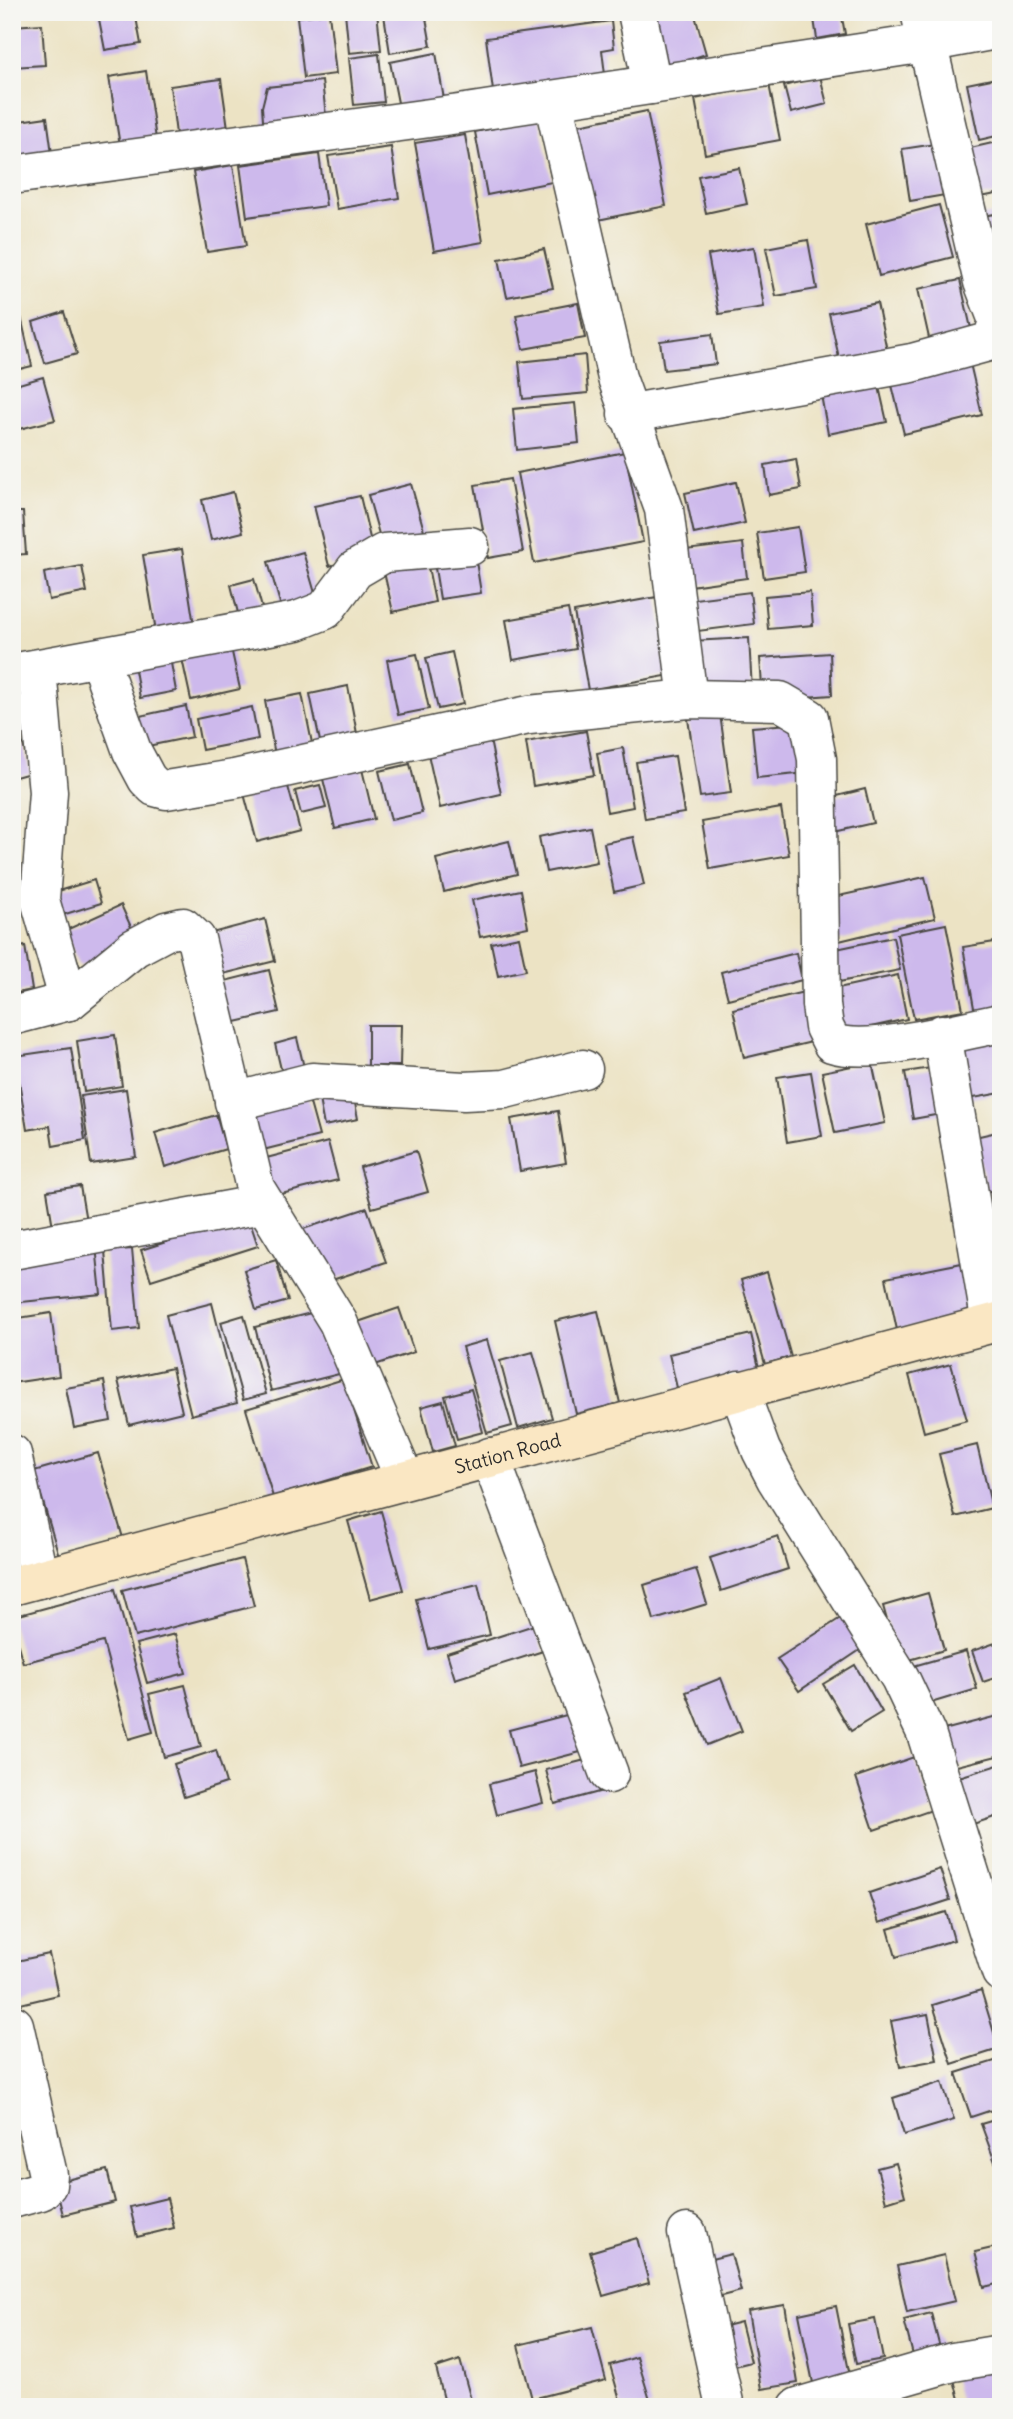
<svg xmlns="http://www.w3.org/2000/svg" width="1013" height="2419" font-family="Delius,sans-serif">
  <rect width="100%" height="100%" fill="#f6f6f2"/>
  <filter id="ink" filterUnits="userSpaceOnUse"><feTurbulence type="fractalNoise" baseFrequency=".0143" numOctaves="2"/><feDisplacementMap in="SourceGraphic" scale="14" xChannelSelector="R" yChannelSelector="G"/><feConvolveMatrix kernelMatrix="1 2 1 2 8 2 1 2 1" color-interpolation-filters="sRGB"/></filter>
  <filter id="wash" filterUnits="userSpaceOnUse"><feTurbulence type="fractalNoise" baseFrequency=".00686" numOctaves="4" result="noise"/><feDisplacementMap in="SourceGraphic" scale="28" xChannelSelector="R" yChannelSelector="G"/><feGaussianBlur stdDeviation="1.57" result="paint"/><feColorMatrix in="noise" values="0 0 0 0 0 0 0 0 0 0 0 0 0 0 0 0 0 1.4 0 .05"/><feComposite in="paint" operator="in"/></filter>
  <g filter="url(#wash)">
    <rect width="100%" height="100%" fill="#ece3c4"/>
    <g id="blocks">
      <!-- building -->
      <g fill="#cdb9ec">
        <path d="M108,12H135L141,44L105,50L98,14Z"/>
        <path d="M345,12H377L381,50L349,53Z"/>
        <path d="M403,12H425L431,46L390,53L384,15Z"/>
        <path d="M645,12H694L706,54L662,68Z"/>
        <path d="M813,12H841L845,34L817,39Z"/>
        <path d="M931,12H1001L934,27Z"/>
        <path d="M329,13L336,74L304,78L297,17Z"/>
        <path d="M611,21L614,48L602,50L607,91L495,106L486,38Z"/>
        <path d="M42,24L45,65L12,67V26Z"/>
        <path d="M436,53L445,105L400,113L390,62Z"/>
        <path d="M379,54L384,102L354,105L349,58Z"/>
        <path d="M146,71L157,146L121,152L109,77Z"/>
        <path d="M820,76L827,104L791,113L784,86Z"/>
        <path d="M1001,77V135L979,140L967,84Z"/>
        <path d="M221,79L229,135L177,142L170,86Z"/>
        <path d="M322,81L327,125L264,133L262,107L267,87Z"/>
        <path d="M769,84L780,140L705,154L695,99Z"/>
        <path d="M647,111L666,206L583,223L564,128Z"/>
        <path d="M47,117L53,161L12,167V122Z"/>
        <path d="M539,119L552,182L487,195L475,132Z"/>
        <path d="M465,135L483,242L434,251L415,143Z"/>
        <path d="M1001,141V193L976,198L966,149Z"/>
        <path d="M942,143L951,194L910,201L902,149Z"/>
        <path d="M391,147L399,198L337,209L328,156Z"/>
        <path d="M319,154L326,206L247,217L240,165Z"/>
        <path d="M233,165L246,246L207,252L193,172Z"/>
        <path d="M739,168L747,204L706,213L698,176Z"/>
        <path d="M939,205L953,257L879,276L866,224Z"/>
        <path d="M1001,213V250L989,252L982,216Z"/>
        <path d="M808,240L817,289L776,296L766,248Z"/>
        <path d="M754,247L764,307L719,314L708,255Z"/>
        <path d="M544,249L553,288L507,297L499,259Z"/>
        <path d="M960,280L973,337L931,347L918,289Z"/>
        <path d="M578,303L585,338L523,349L516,315Z"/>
        <path d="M877,303L889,360L842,371L829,313Z"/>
        <path d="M19,308L32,366L12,371V309Z"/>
        <path d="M64,312L77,354L45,363L33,322Z"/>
        <path d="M712,334L716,364L664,370L660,341Z"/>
        <path d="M585,355L588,393L523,399L519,362Z"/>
        <path d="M969,359L982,415L904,434L890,377Z"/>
        <path d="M43,377L55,420L12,431V386Z"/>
        <path d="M877,378L887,422L828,434L820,389Z"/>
        <path d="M575,403L579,443L517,450L513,409Z"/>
        <path d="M625,452L643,542L534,563L517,473Z"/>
        <path d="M796,459L801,489L769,495L765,465Z"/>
        <path d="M510,479L523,552L488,558L475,485Z"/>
        <path d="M736,482L745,523L694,534L685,493Z"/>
        <path d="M411,484L427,541L384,552L368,495Z"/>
        <path d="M233,492L243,532L211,540L202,500Z"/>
        <path d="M360,496L374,555L329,566L314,506Z"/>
        <path d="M12,512H23L26,554L12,555Z"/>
        <path d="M798,527L805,572L764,578L757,533Z"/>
        <path d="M743,543L747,578L690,586L685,550Z"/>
        <path d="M182,549L194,625L156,631L143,555Z"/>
        <path d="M303,552L317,600L282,610L268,562Z"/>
        <path d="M475,555L481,593L440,599L434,562Z"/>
        <path d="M427,562L435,602L393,612L384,572Z"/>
        <path d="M82,566L87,592L49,600L44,573Z"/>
        <path d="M254,579L264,615L240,621L231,585Z"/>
        <path d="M750,592L754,624L690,632L686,600Z"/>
        <path d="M810,592L813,625L768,629L765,596Z"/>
        <path d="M657,597L671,675L588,690L574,612Z"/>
        <path d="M568,609L576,649L513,660L506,620Z"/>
        <path d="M749,638L752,690L693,693L691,641Z"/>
        <path d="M230,643L240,689L191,700L181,654Z"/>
        <path d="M169,652L176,691L140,698L133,659Z"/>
        <path d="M452,652L463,704L438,709L426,658Z"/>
        <path d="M830,653L832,695L763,700L760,658Z"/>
        <path d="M417,654L429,709L398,715L387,660Z"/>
        <path d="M17,686L26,731L12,734V687Z"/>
        <path d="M348,686L358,739L321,746L310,694Z"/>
        <path d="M302,694L313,748L275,755L265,701Z"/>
        <path d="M186,706L192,737L133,749L126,719Z"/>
        <path d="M252,707L258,739L202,750L196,719Z"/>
        <path d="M720,714L731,793L700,797L688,719Z"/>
        <path d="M803,723L807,773L757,778L752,727Z"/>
        <path d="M586,731L594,775L533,786L526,742Z"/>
        <path d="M490,740L501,794L440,808L428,754Z"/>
        <path d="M23,744L30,773L12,778V746Z"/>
        <path d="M623,748L633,807L607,812L597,753Z"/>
        <path d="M675,756L684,813L645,819L636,762Z"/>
        <path d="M410,764L422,813L391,820L379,771Z"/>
        <path d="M361,765L374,819L335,828L322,775Z"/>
        <path d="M286,779L300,831L257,842L243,790Z"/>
        <path d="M320,785L326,808L301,814L295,791Z"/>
        <path d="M865,789L873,823L821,835L813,802Z"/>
        <path d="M781,808L789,855L710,869L702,822Z"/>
        <path d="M590,827L597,862L546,872L539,837Z"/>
        <path d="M633,837L644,885L614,892L604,843Z"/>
        <path d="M509,841L517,874L444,892L436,859Z"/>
        <path d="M925,877L935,918L835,942L825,899Z"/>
        <path d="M94,880L101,903L59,916L52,893Z"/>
        <path d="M521,890L528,927L480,937L472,900Z"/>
        <path d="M121,905L137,940L80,966L64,931Z"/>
        <path d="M265,919L275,961L219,975L208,934Z"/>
        <path d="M946,924L963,1010L914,1019L897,934Z"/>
        <path d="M519,937L526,970L498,976L491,943Z"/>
        <path d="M893,937L900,970L834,983L827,951Z"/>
        <path d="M1001,941V1015L976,1019L963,947Z"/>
        <path d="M25,946L32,990L12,994V949Z"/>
        <path d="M796,953L802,980L728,999L721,972Z"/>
        <path d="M269,970L279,1012L222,1025L213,984Z"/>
        <path d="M898,975L907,1019L839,1034L829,990Z"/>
        <path d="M804,992L816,1041L744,1058L733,1009Z"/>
        <path d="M368,1025H401L400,1066H368Z"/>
        <path d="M1001,1032V1093L957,1101L946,1042Z"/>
        <path d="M115,1035L122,1086L84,1092L77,1041Z"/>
        <path d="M297,1038L307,1080L285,1086L275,1044Z"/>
        <path d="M71,1048L85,1140L53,1146L50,1126L27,1130L15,1056Z"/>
        <path d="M872,1062L885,1123L835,1133L822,1072Z"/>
        <path d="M944,1066L952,1112L913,1119L905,1072Z"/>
        <path d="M811,1072L822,1136L787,1142L777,1077Z"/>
        <path d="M352,1087L358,1119L324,1126L318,1094Z"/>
        <path d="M126,1089L136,1157L91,1164L81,1096Z"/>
        <path d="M308,1096L319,1136L251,1153L241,1114Z"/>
        <path d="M558,1111L566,1163L520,1171L511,1119Z"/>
        <path d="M216,1115L226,1149L165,1167L155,1133Z"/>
        <path d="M1001,1131V1188L987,1192L975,1137Z"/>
        <path d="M328,1142L338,1180L265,1198L255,1161Z"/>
        <path d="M416,1151L428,1192L372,1208L360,1167Z"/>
        <path d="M80,1186L86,1221L53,1227L47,1191Z"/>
        <path d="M1001,1200V1234L991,1236L986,1202Z"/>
        <path d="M367,1208L386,1262L323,1283L291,1233Z"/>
        <path d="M248,1216L258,1246L151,1280L141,1250Z"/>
        <path d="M96,1246L101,1294L12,1303V1255Z"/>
        <path d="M132,1249L139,1328L112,1331L105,1251Z"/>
        <path d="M276,1260L288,1301L256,1310L244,1270Z"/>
        <path d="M967,1262L977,1314L897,1330L886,1278Z"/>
        <path d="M767,1272L791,1357L765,1364L741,1280Z"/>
        <path d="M212,1303L237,1403L191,1415L166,1315Z"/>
        <path d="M399,1308L414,1352L369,1367L355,1323Z"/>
        <path d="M327,1309L343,1373L271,1391L255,1327Z"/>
        <path d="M598,1311L620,1403L576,1414L555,1321Z"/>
        <path d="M51,1313L59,1376L12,1383V1319Z"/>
        <path d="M244,1315L266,1394L243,1400L221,1322Z"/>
        <path d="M751,1334L760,1372L678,1392L669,1354Z"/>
        <path d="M487,1340L512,1426L487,1433L462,1347Z"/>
        <path d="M1001,1351V1368L1000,1369L996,1352Z"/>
        <path d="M533,1352L552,1418L518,1428L500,1361Z"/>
        <path d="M951,1364L967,1420L924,1432L909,1375Z"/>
        <path d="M172,1368L182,1412L129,1425L118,1380Z"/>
        <path d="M344,1379L372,1467L273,1497L246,1409Z"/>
        <path d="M104,1381L111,1421L74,1428L66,1388Z"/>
        <path d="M471,1389L483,1432L457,1439L445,1396Z"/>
        <path d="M443,1401L455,1446L433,1452L421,1407Z"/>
        <path d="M977,1445L992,1508L955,1517L939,1454Z"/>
        <path d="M98,1453L123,1538L59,1556L34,1471Z"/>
        <path d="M381,1511L403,1590L370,1599L348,1521Z"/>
        <path d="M778,1536L788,1569L721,1591L710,1558Z"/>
        <path d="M242,1559L254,1606L135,1637L122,1590Z"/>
        <path d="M696,1569L707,1604L654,1620L644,1585Z"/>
        <path d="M478,1584L490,1635L429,1649L416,1599Z"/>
        <path d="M115,1589L153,1732L129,1739L103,1642L23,1663L12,1624V1617Z"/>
        <path d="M928,1593L944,1650L899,1663L883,1606Z"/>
        <path d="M842,1617L863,1648L799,1691L777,1659Z"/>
        <path d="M534,1625L543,1651L455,1679L447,1653Z"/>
        <path d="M175,1634L186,1673L147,1683L136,1644Z"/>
        <path d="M1001,1641V1676L983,1682L972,1651Z"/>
        <path d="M966,1651L977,1689L921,1706L910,1667Z"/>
        <path d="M855,1665L882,1712L851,1731L823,1684Z"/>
        <path d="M721,1678L742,1731L707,1745L686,1692Z"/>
        <path d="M185,1685L201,1747L164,1757L149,1694Z"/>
        <path d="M578,1712L588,1750L519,1768L509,1730Z"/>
        <path d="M1001,1715V1755L945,1769L936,1732Z"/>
        <path d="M216,1750L226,1783L184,1797L174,1764Z"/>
        <path d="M597,1757L606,1790L555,1804L546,1770Z"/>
        <path d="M914,1757L932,1810L874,1830L856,1777Z"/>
        <path d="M1001,1764V1815L973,1824L959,1777Z"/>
        <path d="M535,1772L543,1803L497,1815L489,1784Z"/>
        <path d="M940,1869L950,1900L879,1923L869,1893Z"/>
        <path d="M946,1912L954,1940L896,1957L888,1929Z"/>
        <path d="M49,1954L58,1995L12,2006V1962Z"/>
        <path d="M981,1990L999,2049L952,2064L933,2005Z"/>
        <path d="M928,2014L937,2060L900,2067L891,2021Z"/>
        <path d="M1001,2059V2107L971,2117L956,2073Z"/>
        <path d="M942,2082L954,2120L904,2135L893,2098Z"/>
        <path d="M1001,2118V2160L995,2162L981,2124Z"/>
        <path d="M896,2163L905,2196L886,2202L877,2168Z"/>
        <path d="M107,2170L115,2202L63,2215L55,2183Z"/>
        <path d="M167,2198L174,2228L137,2237L130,2207Z"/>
        <path d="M637,2238L649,2283L603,2296L590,2252Z"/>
        <path d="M1001,2246V2283L984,2287L975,2252Z"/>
        <path d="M731,2254L741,2291L706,2300L696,2263Z"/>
        <path d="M944,2255L955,2301L907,2312L897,2266Z"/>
        <path d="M785,2305L798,2383L761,2389L748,2311Z"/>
        <path d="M836,2306L850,2376L813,2383L799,2314Z"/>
        <path d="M931,2313L943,2360L916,2367L904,2320Z"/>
        <path d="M875,2319L883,2359L856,2364L848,2324Z"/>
        <path d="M741,2322L751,2362L723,2369L713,2329Z"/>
        <path d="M592,2327L606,2380L532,2399L518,2345Z"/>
        <path d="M637,2357L652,2407H622L610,2365Z"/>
        <path d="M460,2360L473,2407H446L436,2368Z"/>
        <path d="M1001,2364V2407H961L953,2376Z"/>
      </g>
    </g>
  </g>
  <g filter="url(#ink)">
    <use href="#blocks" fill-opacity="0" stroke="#484742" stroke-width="2"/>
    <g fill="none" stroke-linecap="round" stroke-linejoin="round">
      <!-- minor casing -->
      <g stroke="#484742" stroke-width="41">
        <g id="minor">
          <path d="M637,12L652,85"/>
          <path d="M553,100L617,378L664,509L688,699"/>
          <path d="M12,175L459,114L926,43L1001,29"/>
          <path d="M627,414L912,363L992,341L998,321L983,282L920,12"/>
          <path d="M99,659L132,751L147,779L155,787L166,790L234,779L529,715L688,699L780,701L809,718L817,759L821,1005L824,1027L832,1043C870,1056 959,1031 1001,1023"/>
          <path d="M37,669L48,792L40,900L69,1001"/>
          <path d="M12,673L297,621L325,610L355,570L384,553L470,546"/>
          <path d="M12,1016L69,1001L134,948L166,931L183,927L196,939L255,1188L338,1322L405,1480"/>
          <path d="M942,1034L991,1324"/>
          <path d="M234,1102L312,1082L464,1091L505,1089L583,1069"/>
          <path d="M12,1250L262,1204"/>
          <path d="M739,1390L761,1450L776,1479L900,1678L926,1733L1001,1972"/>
          <path d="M12,1454L39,1579"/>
          <path d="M490,1457L609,1774"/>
          <path d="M12,2199L41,2191L47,2185L48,2175L14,2025"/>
          <path d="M687,2233L725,2407"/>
          <path d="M798,2407L953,2362L1001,2354"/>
        </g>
      </g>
      <!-- secondary casing -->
      <g stroke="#484742" stroke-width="41">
        <g id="secondary">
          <path id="s1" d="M12,1586L1001,1321"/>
        </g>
      </g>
      <!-- minor -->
      <use href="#minor" stroke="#fff" stroke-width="38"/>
      <!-- secondary -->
      <use href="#secondary" stroke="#fae7c3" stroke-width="38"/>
    </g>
  </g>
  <g text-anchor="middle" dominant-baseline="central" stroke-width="6" stroke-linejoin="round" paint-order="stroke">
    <!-- street labels -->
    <g font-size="19" fill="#2b2b2b" stroke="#f6f6f2">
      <text stroke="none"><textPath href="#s1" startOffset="513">Station Road</textPath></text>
    </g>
  </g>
  <!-- margin -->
  <rect width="1013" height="2419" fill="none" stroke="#f6f6f2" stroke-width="42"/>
</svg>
